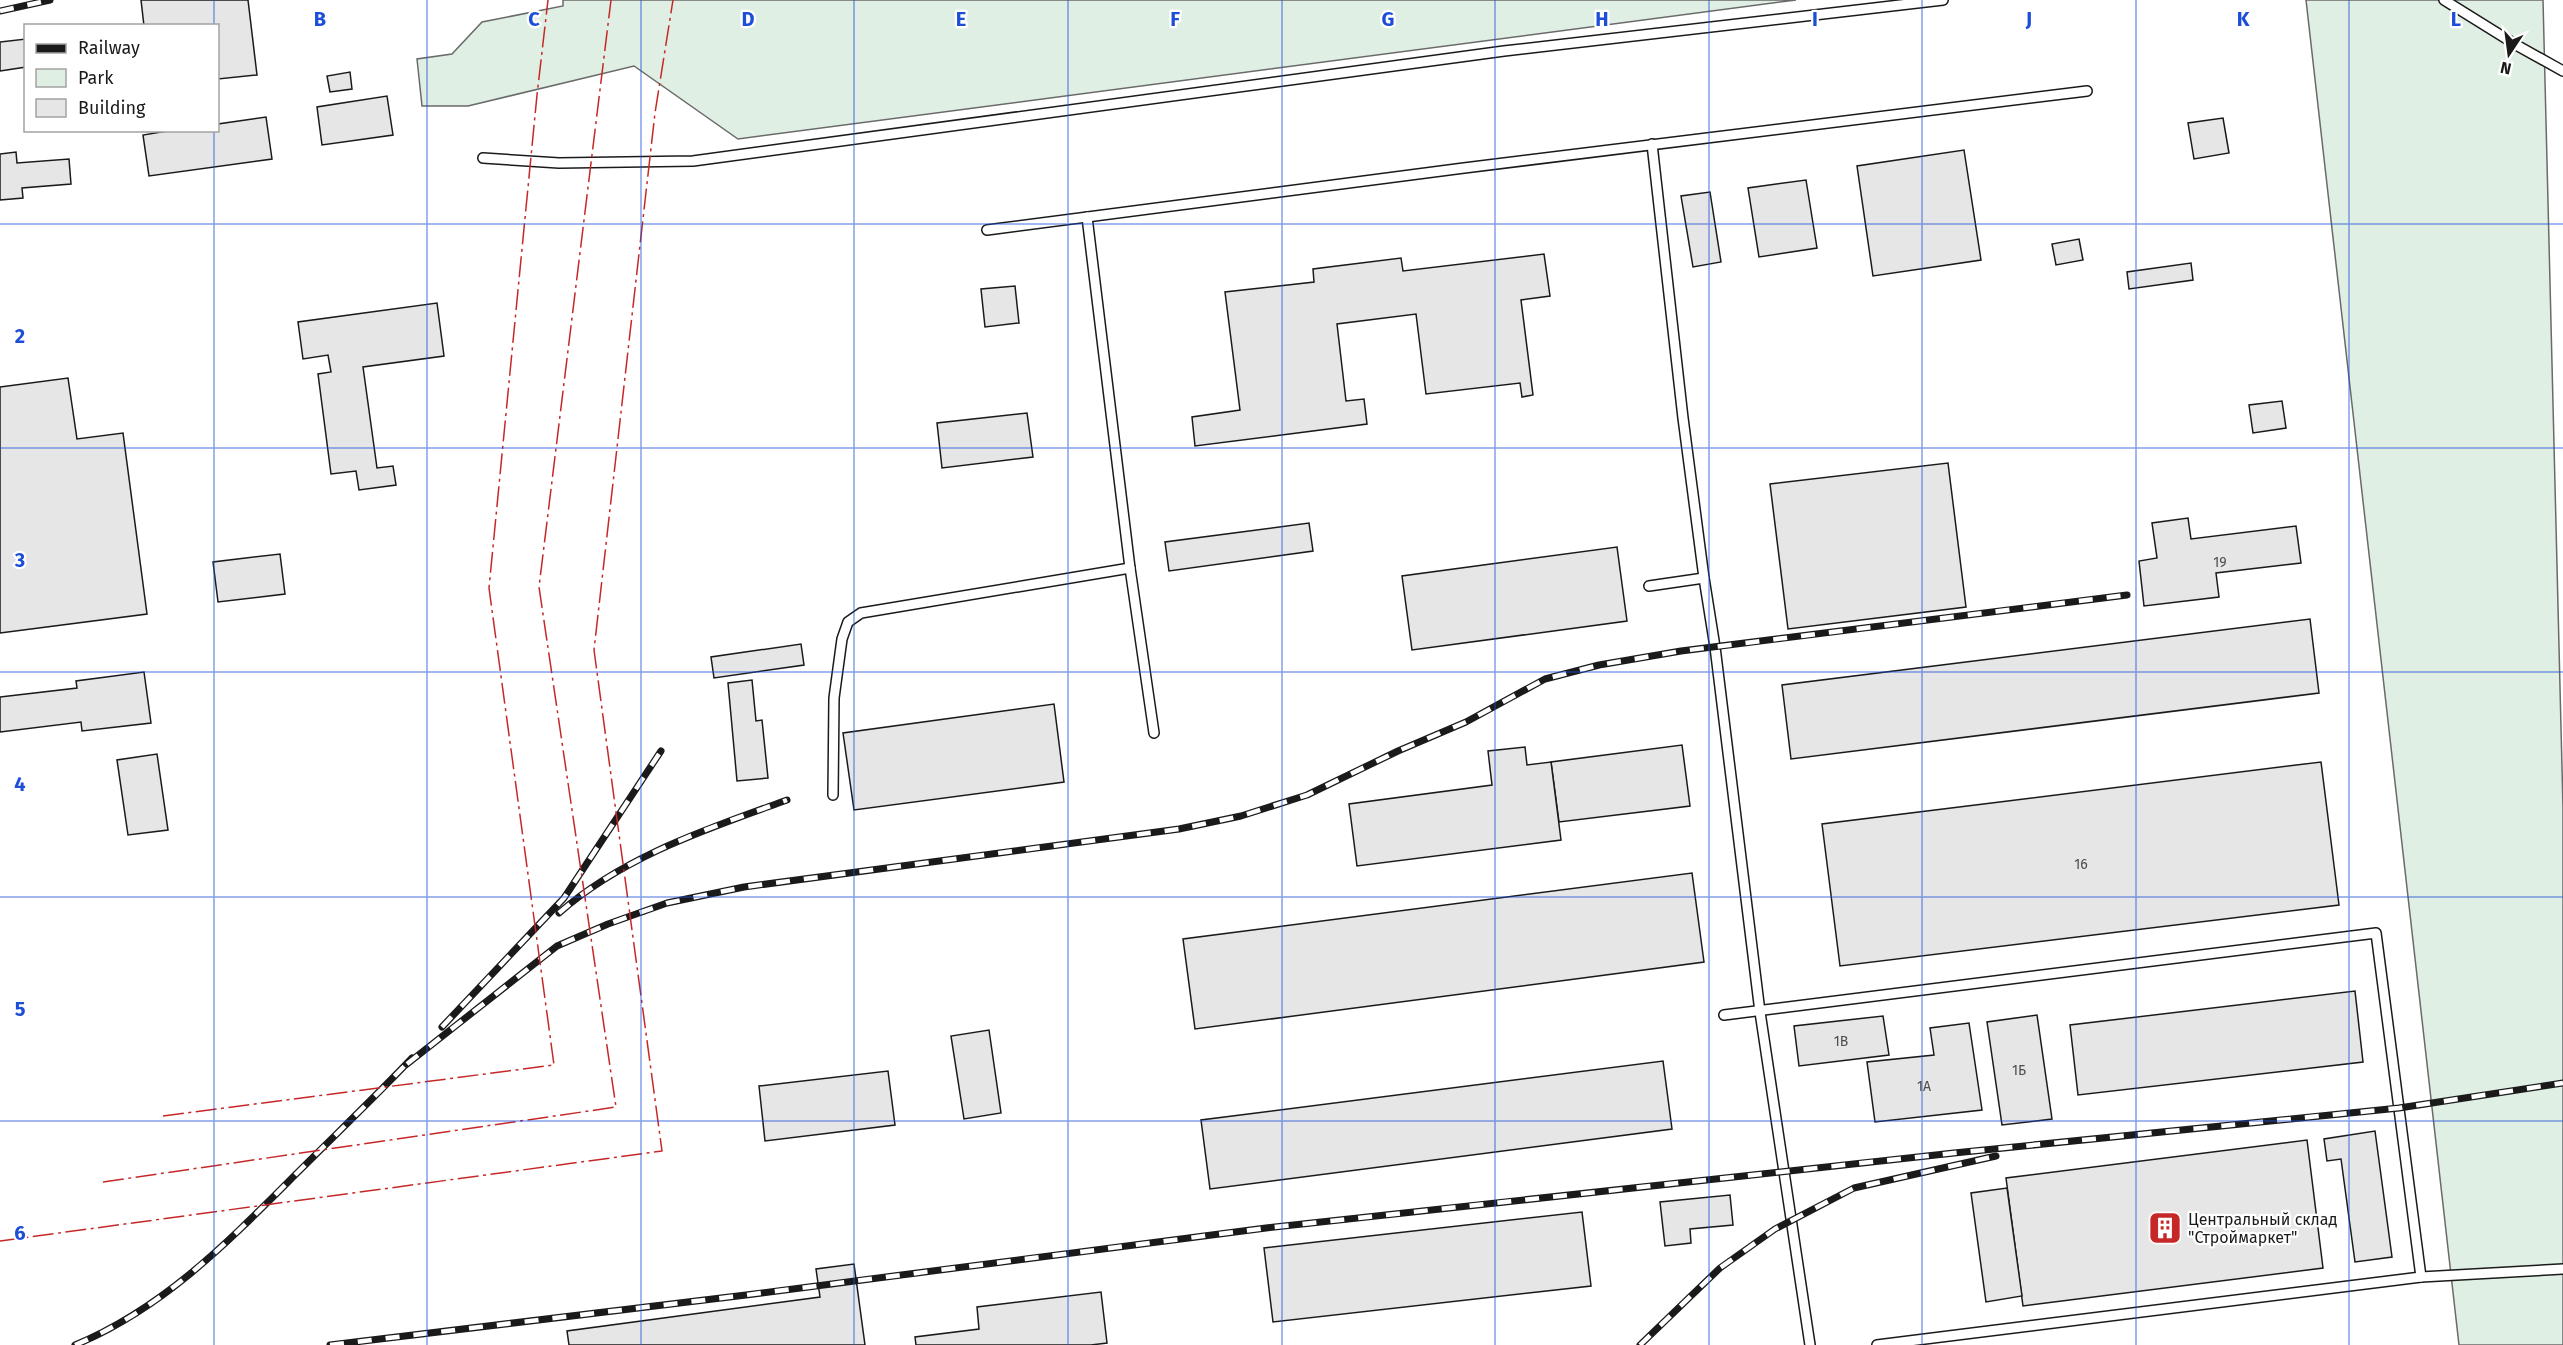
<svg xmlns="http://www.w3.org/2000/svg" width="2563" height="1345" font-family="'Fira Sans',sans-serif">
  <rect width="100%" height="100%" fill="#fff"/>
  <!-- green -->
  <g fill="#e0efe3" stroke="#6a6a6a" stroke-width="1.5">
    <path d="M563,0H1796L738,139L634,66L468,106H422L417,59L452,54L482,22L563,6Z"/>
    <path d="M2306,0H2543L2563,808V1345H2459Z"/>
  </g>
  <!-- building -->
  <g fill="#e6e6e6" stroke="#1a1a1a" stroke-width="1.5">
    <path d="M141,0H248L257,75L218,79V26H144Z"/>
    <path d="M26,39V67L0,71V42Z"/>
    <path d="M350,72L352,89L330,92L327,76Z"/>
    <path d="M387,96L393,135L322,145L317,107Z"/>
    <path d="M266,117L272,159L149,176L143,135L173,130H218V124Z"/>
    <path d="M2223,118L2229,153L2194,159L2188,123Z"/>
    <path d="M1964,150L1981,260L1873,276L1857,166Z"/>
    <path d="M16,152L17,163L69,159L71,184L22,188L23,198L0,200V154Z"/>
    <path d="M1806,180L1817,248L1759,257L1748,188Z"/>
    <path d="M1710,192L1721,262L1693,267L1681,196Z"/>
    <path d="M2079,239L2083,260L2056,265L2052,244Z"/>
    <path d="M1544,254L1550,296L1521,300L1533,395L1522,397L1520,383L1426,394L1416,314L1337,324L1346,401L1364,399L1367,424L1195,446L1192,417L1240,410L1225,292L1314,282L1313,269L1401,258L1403,271Z"/>
    <path d="M2191,263L2193,280L2129,289L2127,272Z"/>
    <path d="M1015,286L1019,323L985,327L981,289Z"/>
    <path d="M437,303L444,356L363,367L377,468L393,466L396,485L359,490L356,471L331,474L318,374L331,372L328,355L303,359L298,322Z"/>
    <path d="M68,378L77,439L123,433L147,614L0,633V387Z"/>
    <path d="M2282,401L2286,428L2253,433L2249,405Z"/>
    <path d="M1027,413L1033,457L942,468L937,423Z"/>
    <path d="M1948,463L1966,607L1788,629L1770,484Z"/>
    <path d="M2188,518L2191,539L2296,526L2301,563L2216,573L2219,597L2144,606L2139,561L2157,558L2152,523Z"/>
    <path d="M1309,523L1313,551L1169,571L1165,542Z"/>
    <path d="M1617,547L1627,621L1412,650L1402,576Z"/>
    <path d="M280,554L285,594L218,602L213,562Z"/>
    <path d="M2310,619L2319,693L1791,759L1782,685Z"/>
    <path d="M801,644L804,665L714,678L711,657Z"/>
    <path d="M144,672L151,723L82,731L81,722L0,732V697L77,688L76,681Z"/>
    <path d="M752,680L756,721L762,720L768,778L737,781L728,683Z"/>
    <path d="M1054,704L1064,782L854,810L843,733Z"/>
    <path d="M1682,745L1690,806L1559,822L1551,762Z"/>
    <path d="M1525,747L1527,765L1551,762L1561,840L1357,866L1349,804L1492,785L1488,751Z"/>
    <path d="M157,754L168,830L128,835L117,760Z"/>
    <path d="M2321,762L2339,905L1840,966L1822,824Z"/>
    <path d="M1692,873L1704,962L1195,1029L1183,939Z"/>
    <path d="M2355,991L2363,1062L2078,1095L2070,1025Z"/>
    <path d="M2037,1015L2052,1119L2002,1125L1987,1022Z"/>
    <path d="M1883,1016L1889,1055L1799,1066L1794,1026Z"/>
    <path d="M1969,1023L1982,1110L1875,1122L1867,1062L1934,1055L1930,1028Z"/>
    <path d="M989,1030L1001,1113L964,1119L951,1036Z"/>
    <path d="M1663,1061L1672,1129L1210,1189L1201,1120Z"/>
    <path d="M888,1071L895,1125L765,1141L759,1086Z"/>
    <path d="M2375,1131L2392,1257L2355,1262L2341,1159L2327,1161L2324,1139Z"/>
    <path d="M2307,1140L2323,1268L2023,1306L2006,1178Z"/>
    <path d="M2007,1188L2022,1296L1986,1302L1971,1193Z"/>
    <path d="M1730,1195L1733,1225L1690,1229L1691,1243L1665,1246L1660,1202Z"/>
    <path d="M1582,1212L1591,1286L1273,1322L1264,1248Z"/>
    <path d="M854,1264L865,1345H569L567,1331L820,1297L816,1269Z"/>
    <path d="M1101,1292L1107,1343L1091,1345H916L915,1337L979,1329L977,1307Z"/>
  </g>
  <g fill="none" stroke-linecap="round" stroke-linejoin="round">
    <!-- lane casing -->
    <g stroke="#1a1a1a" stroke-width="12">
      <g id="lane">
        <path d="M2444,0L2518,46L2563,71"/>
        <path d="M1652,144L1683,418L1704,578L1715,647L1760,1012L1810,1345"/>
        <path d="M483,158L559,163L693,161L1504,51L1943,0"/>
        <path d="M1087,217L1130,568L1154,733"/>
        <path d="M987,230L1464,168L2087,91"/>
        <path d="M1649,586L1704,578"/>
        <path d="M833,795L834,698L842,639L848,622L861,613L1130,568"/>
        <path d="M1724,1015L2376,933L2421,1277"/>
        <path d="M1877,1345L2421,1277L2563,1269"/>
      </g>
    </g>
    <!-- lane -->
    <use href="#lane" stroke="#fff" stroke-width="9"/>
    <!-- rail casing -->
    <g stroke="#1a1a1a" stroke-width="7">
      <g id="rail">
        <path d="M0,11L50,0"/>
        <path d="M559,913C624,856 707,829 787,800"/>
        <path d="M442,1027L564,898L661,751"/>
        <path d="M407,1064L557,946L608,924L667,903L744,887L1179,829L1241,816L1307,795L1398,751L1466,722L1545,679L1599,665L1681,651L2127,595"/>
        <path d="M75,1345C164,1308 229,1241 296,1174C335,1135 375,1097 412,1058"/>
        <path d="M330,1345L746,1295L1266,1228L1954,1153L2399,1108L2563,1083"/>
        <path d="M1640,1345L1720,1268L1775,1229L1854,1188L1996,1156"/>
      </g>
    </g>
    <!-- rail -->
    <use href="#rail" stroke="#fff" stroke-width="4.5" stroke-dasharray="14" stroke-linecap="butt"/>
    <!-- power -->
    <g stroke="#c62828" stroke-width="1.5" stroke-dasharray="21 4.5 3 4.5" stroke-linecap="butt">
      <path d="M163,1116L554,1065L489,588L537,95L548,0"/>
      <path d="M103,1182L616,1107L539,587L611,0"/>
      <path d="M0,1241L662,1151L594,650L655,113L673,0"/>
    </g>
  </g>
  <!-- grid -->
  <path fill="none" stroke="#1d4ed8" stroke-width="1.5" stroke-opacity="0.55" d="M214,0V26M427,0V1345M641,0V1345M854,0V1345M1068,0V1345M1282,0V1345M1495,0V1345M1709,0V1345M1922,0V1345M2136,0V1345M2349,0V1345M214,130V1345M0,224H2563M0,448H2563M0,672H2563M0,897H2563M0,1121H2563"/>
  <!-- icons -->
  <defs>
    <g id="building-square" transform="scale(1.725)"><rect x="-9" y="-9" width="18" height="18" rx="4" fill="#c62828" stroke="#fff"/><path d="M-4-6H4V6H1V3H-1V6H-4ZM-2.5-4.3h1.7v1.8h-1.7ZM.8-4.3h1.7v1.8H.8ZM-2.5-1h1.7V.8h-1.7ZM.8-1h1.7V.8H.8Z" fill="#fff"/></g>
  </defs>
  <g fill-rule="evenodd">
    <use href="#building-square" x="2165" y="1228"/>
  </g>
  <g text-anchor="middle" dominant-baseline="central" stroke-width="4.5" stroke-linejoin="round" paint-order="stroke">
    <!-- number labels -->
    <g font-size="14" fill="#4d4d4d">
      <text x="2220" y="562">19</text>
      <text x="2081" y="864">16</text>
      <text x="1841" y="1041">1В</text>
      <text x="2019" y="1070">1Б</text>
      <text x="1924" y="1086">1А</text>
    </g>
    <!-- poi labels -->
    <g font-size="16" fill="#1a1a1a" stroke="#fff" text-anchor="start">
      <text x="2188" y="1219">Центральный склад<tspan x="2188" dy="18">"Строймаркет"</tspan></text>
    </g>
  </g>
  <g font-size="20" text-anchor="middle" font-weight="bold" fill="#1d4ed8" stroke="#fff" stroke-width="4.5" stroke-linejoin="round" paint-order="stroke">
    <text x="320" y="26">B</text>
    <text x="534" y="26">C</text>
    <text x="748" y="26">D</text>
    <text x="961" y="26">E</text>
    <text x="1175" y="26">F</text>
    <text x="1388" y="26">G</text>
    <text x="1602" y="26">H</text>
    <text x="1815" y="26">I</text>
    <text x="2029" y="26">J</text>
    <text x="2243" y="26">K</text>
    <text x="2456" y="26">L</text>
    <text x="20" y="343">2</text>
    <text x="20" y="567">3</text>
    <text x="20" y="791">4</text>
    <text x="20" y="1016">5</text>
    <text x="20" y="1240">6</text>
  </g>
  <!-- legend -->
  <rect x="24" y="24" width="195" height="108" fill="#ffffff" stroke="#a3a3a3" stroke-width="1.5"/>
  <rect x="36" y="44" width="30" height="9" fill="#1a1a1a" stroke="#a3a3a3" stroke-width="1.5"/>
  <text x="78" y="54" font-size="18" fill="#1a1a1a">Railway</text>
  <rect x="36" y="69" width="30" height="18" fill="#e0efe3" stroke="#a3a3a3" stroke-width="1.5"/>
  <text x="78" y="84" font-size="18" fill="#1a1a1a">Park</text>
  <rect x="36" y="99" width="30" height="18" fill="#e6e6e6" stroke="#a3a3a3" stroke-width="1.5"/>
  <text x="78" y="114" font-size="18" fill="#1a1a1a">Building</text>
  <!-- north arrow -->
  <g transform="translate(2509 54) rotate(193)" stroke="#ffffff" stroke-width="4.5" paint-order="stroke">
  <path d="M0-4.5L10 22L0 15L-10 22Z" fill="#1a1a1a"/>
  <text y="-9" font-size="16" font-weight="bold" text-anchor="middle" fill="#1a1a1a">N</text>
  </g>
</svg>
